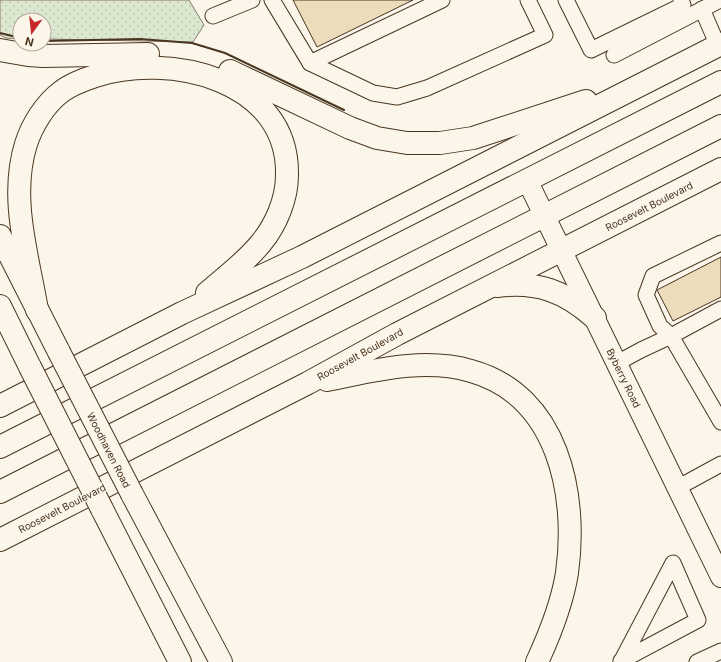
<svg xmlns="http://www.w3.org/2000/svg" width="721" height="662" font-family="Inter,sans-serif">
  <defs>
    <pattern id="grass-dots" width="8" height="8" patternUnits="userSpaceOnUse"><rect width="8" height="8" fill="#dce7d0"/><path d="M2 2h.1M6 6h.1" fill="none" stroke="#bec7b2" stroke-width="1.8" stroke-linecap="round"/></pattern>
  </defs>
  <rect width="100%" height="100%" fill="#fbf6e9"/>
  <!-- grass -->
  <path fill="url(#grass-dots)" stroke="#887966" d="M0,0H189L204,25L193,42L44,39V20H20V39L6,38L0,35Z"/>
  <!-- building -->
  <g fill="#ecdcbc" stroke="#4a3520">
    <path d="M293,0H413L317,47Z"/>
    <path d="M721,257V297L673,321L657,290Z"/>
  </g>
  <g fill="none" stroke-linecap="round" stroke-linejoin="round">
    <!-- minor casing -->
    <g stroke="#4a3520" stroke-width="17">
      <g id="minor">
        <path d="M272,0L310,63L442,0"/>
        <path d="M566,0L591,50L683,5L681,0"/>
        <path d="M702,9L718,46"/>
        <path d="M213,16L252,0"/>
        <path d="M614,55L720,0"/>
        <path d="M310,63L373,93L397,97L427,88L545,35L528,0"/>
        <path d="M721,309L671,336L721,422"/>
        <path d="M617,363L641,350L671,336L660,326L646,295L653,276L721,243"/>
        <path d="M677,488L721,464"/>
        <path d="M621,662L673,563L698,620L621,661"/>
        <path d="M697,662L721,651"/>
      </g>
    </g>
    <!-- major casing -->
    <g stroke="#4a3520" stroke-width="22">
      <path id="major" d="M527,180L721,577"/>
    </g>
    <!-- highway casing -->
    <g stroke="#4a3520" stroke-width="24">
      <g id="highway">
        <path d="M0,50L28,55L43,56L148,54"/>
        <path d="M230,71L350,128L377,138L407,143H440L473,138L586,101"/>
        <path d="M0,236L59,352"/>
        <path d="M497,286C537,281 565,291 595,318"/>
        <path d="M0,306L30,367"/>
        <path d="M37,310C28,256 9,198 26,144C32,125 45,104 61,92C71,84 83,80 95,76C169,52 289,79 287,175C287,199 276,225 261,243C246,262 225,277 207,293"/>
        <path d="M327,380C373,371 423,357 471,371C558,395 578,494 567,573C562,604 550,634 537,662"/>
        <path d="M0,406L182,313L302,257L721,44"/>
        <path d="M0,447L721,82"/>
        <path d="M0,492L721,126"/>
        <path d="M132,494L221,662"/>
        <path d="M102,509L180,662"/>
        <path d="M0,540L308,383L397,334L721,169"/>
      </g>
    </g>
    <!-- minor -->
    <use href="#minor" stroke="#fbf6e9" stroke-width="15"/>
    <!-- major -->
    <use href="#major" stroke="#fbf6e9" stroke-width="20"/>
    <!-- highway -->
    <use href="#highway" stroke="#fbf6e9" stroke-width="22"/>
    <!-- highway-bridge casing -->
    <g stroke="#4a3520" stroke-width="24" stroke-linecap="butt">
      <g id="highway-bridge">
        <path d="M59,352L132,494"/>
        <path d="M30,367L102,509"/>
      </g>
    </g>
    <!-- highway-bridge -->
    <use href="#highway-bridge" stroke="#fbf6e9" stroke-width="22"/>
    <!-- wall -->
    <g stroke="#4a3520" stroke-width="2">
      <path d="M0,33L20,38"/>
      <path d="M44,41L140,39L192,43L225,53L344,110"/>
    </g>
  </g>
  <g text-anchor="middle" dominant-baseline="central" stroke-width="3" stroke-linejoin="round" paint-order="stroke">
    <!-- street labels -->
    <g font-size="10" fill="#4a3520" stroke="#fbf6e9">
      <text transform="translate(649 206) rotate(-27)">Roosevelt Boulevard</text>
      <text transform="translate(360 354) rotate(-29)">Roosevelt Boulevard</text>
      <text transform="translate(624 378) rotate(64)">Byberry Road</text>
      <text transform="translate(109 450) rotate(63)">Woodhaven Road</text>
      <text transform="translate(62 508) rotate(-27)">Roosevelt Boulevard</text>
    </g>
  </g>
  <!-- north arrow -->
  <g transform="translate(32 32) rotate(195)"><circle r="19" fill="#fbf6e9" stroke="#b4a999"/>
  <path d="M0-3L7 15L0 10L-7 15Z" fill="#c62828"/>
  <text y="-6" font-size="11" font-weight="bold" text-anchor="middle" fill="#4a3520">N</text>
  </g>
</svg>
